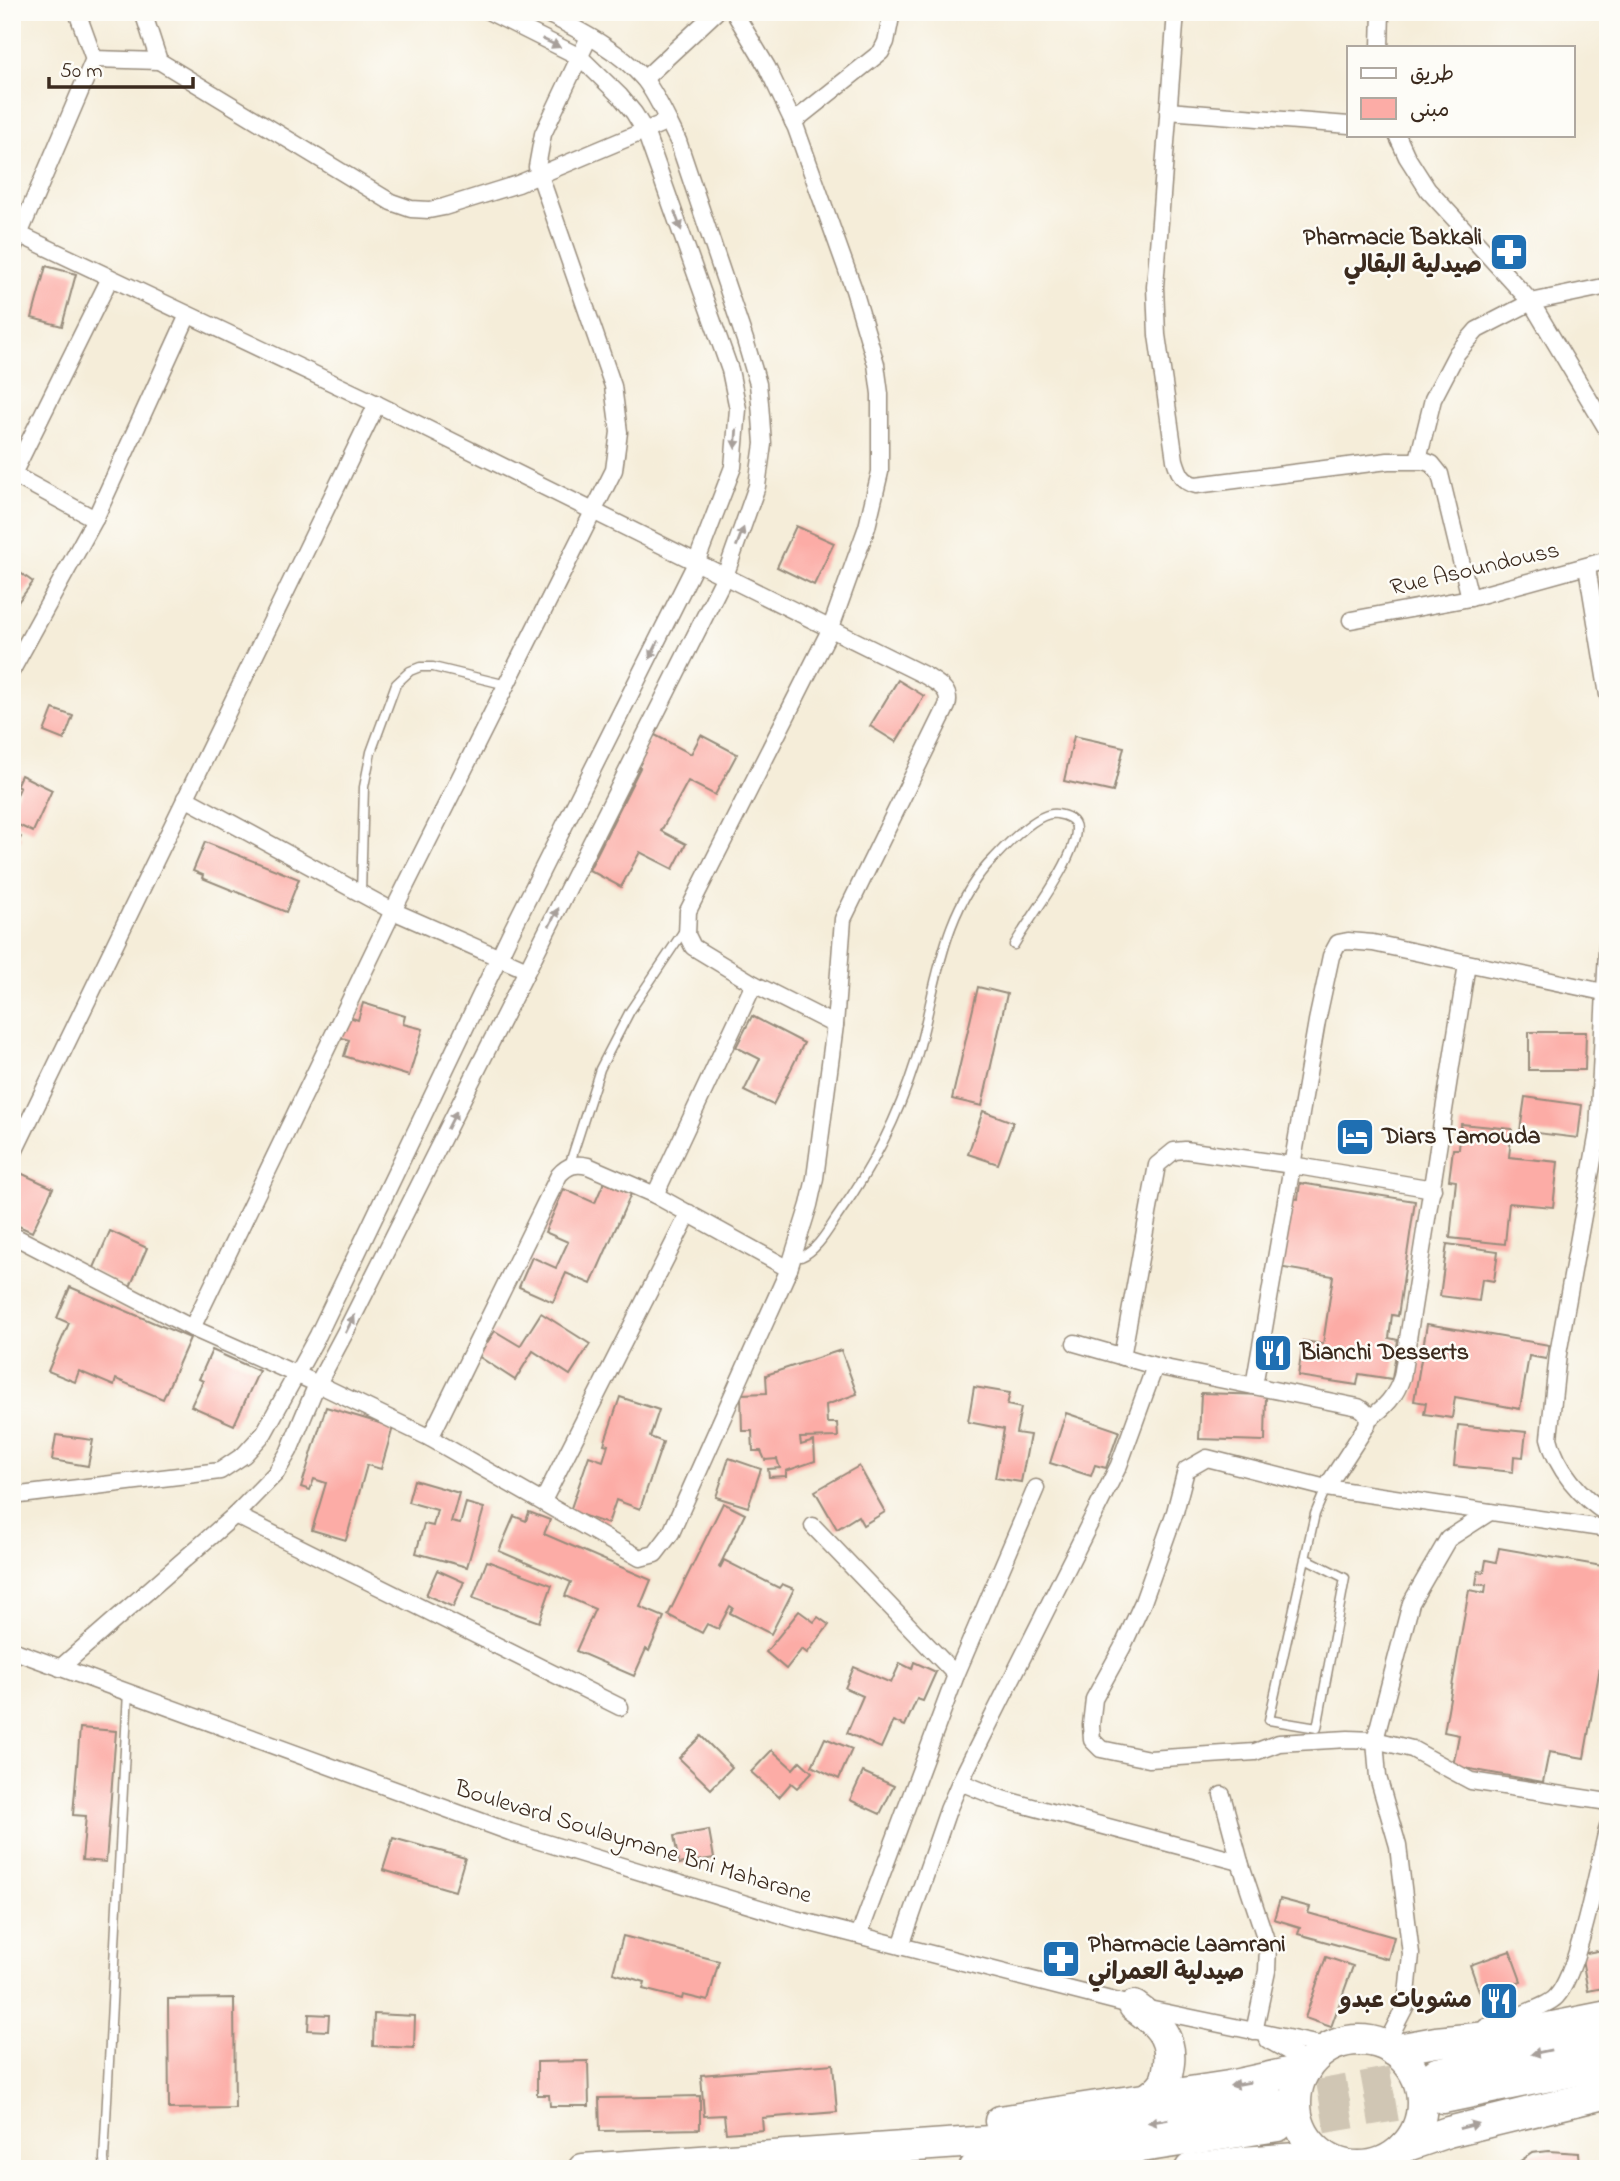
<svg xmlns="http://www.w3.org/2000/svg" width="1620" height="2181" font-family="'Indie Flower','Playpen Sans Arabic',sans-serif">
  <rect width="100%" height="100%" fill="#fdfcf7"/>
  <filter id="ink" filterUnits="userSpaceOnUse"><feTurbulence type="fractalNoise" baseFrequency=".0143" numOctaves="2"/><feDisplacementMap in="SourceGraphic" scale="14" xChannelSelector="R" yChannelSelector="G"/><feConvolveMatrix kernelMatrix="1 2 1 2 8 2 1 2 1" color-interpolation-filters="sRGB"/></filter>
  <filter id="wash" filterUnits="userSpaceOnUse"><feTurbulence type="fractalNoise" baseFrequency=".00686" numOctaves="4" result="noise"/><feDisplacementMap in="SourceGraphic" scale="28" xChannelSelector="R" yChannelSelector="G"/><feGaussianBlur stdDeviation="1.57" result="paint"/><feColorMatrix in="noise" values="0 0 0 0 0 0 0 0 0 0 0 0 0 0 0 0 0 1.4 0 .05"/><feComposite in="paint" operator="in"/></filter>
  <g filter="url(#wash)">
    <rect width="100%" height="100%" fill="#f5edd9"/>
    <g id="blocks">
      <!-- building -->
      <g fill="#fcaca6">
        <path d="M46,266L76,274L62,326L32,318Z"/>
        <path d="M796,526L834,543L814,585L777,567Z"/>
        <path d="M12,567L33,582L12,610Z"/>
        <path d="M898,680L924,696L896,742L870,726Z"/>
        <path d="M53,709L73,716L64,740L44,732Z"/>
        <path d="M653,734L691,754L701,735L737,754L715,795L688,781L661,831L686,844L673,869L640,852L621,887L589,870L640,768L636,766Z"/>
        <path d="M1074,736L1124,747L1113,792L1064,781Z"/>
        <path d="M21,775L52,790L33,832L12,822V806L20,788L16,786Z"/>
        <path d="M12,832L21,837L12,852Z"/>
        <path d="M205,842L299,879L286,912L202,878L203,875L193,871Z"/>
        <path d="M978,987L1007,994L982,1106L952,1099Z"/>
        <path d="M363,1003L405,1016L403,1024L423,1029L409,1076L344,1056L349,1040L339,1037L346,1016L358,1020Z"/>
        <path d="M752,1016L804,1043L773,1105L744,1091L760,1059L736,1047Z"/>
        <path d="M1529,1032H1586L1585,1070H1529Z"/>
        <path d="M1525,1097L1582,1105L1578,1138L1520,1131Z"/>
        <path d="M983,1111L1013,1122L998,1164L968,1154Z"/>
        <path d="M1461,1124L1512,1129L1509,1157L1558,1162L1553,1207L1509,1203L1505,1244L1450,1238L1456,1181L1449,1180L1453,1149H1459Z"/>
        <path d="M14,1170L53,1188L32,1232L12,1223Z"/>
        <path d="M604,1182L631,1194L591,1284L566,1273L553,1302L519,1287L532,1257L556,1268L568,1242L545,1232L564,1189L595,1203Z"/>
        <path d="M1300,1183L1415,1201L1398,1316L1392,1315L1389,1338L1398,1340L1392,1379L1359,1374L1357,1385L1298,1376L1303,1341L1323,1344L1333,1276L1278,1267L1289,1198L1298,1199Z"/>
        <path d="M110,1231L147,1248L130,1287L93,1270Z"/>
        <path d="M1447,1244L1498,1251L1494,1281L1482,1279L1479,1301L1440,1296Z"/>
        <path d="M70,1287L190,1338L163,1399L116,1379L114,1386L79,1371L75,1382L48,1371L69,1323L57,1318Z"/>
        <path d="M541,1313L590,1344L570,1375L533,1351L515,1380L478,1356L495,1331L520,1346Z"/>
        <path d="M1427,1324L1549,1345L1546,1359L1529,1356L1520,1409L1455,1397L1452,1418L1424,1414L1426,1403L1414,1401Z"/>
        <path d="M212,1350L259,1371L234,1425L191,1406L203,1381L199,1379Z"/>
        <path d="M841,1350L857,1394L826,1405L827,1423H837L838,1437L800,1438L801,1445L814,1441L815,1461L786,1471V1476L769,1477L768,1469L780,1468L777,1459L765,1460L761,1451H753L752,1431H742L741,1394L767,1393L766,1375Z"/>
        <path d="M974,1387L1010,1393L1007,1405L1021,1408L1016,1433L1030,1435L1021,1482L995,1478L1004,1429L968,1422Z"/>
        <path d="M1201,1393L1266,1395L1265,1441L1199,1439Z"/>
        <path d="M620,1397L659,1410L650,1437L663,1442L640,1509L616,1500L608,1524L570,1511L589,1456L603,1461L608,1445L604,1444Z"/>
        <path d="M326,1407L393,1427L381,1469L367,1465L346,1540L312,1530L326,1483L314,1479L310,1490L301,1487Z"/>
        <path d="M1066,1413L1119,1431L1106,1468L1095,1465L1091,1476L1050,1463Z"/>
        <path d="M1458,1425L1526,1432L1523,1457L1514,1456L1513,1472L1454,1466Z"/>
        <path d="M56,1435L93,1440L88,1466L52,1460Z"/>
        <path d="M729,1458L761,1469L748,1507L716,1497Z"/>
        <path d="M859,1466L885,1512L863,1525L858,1516L837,1529L815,1491Z"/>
        <path d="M414,1480L459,1493L451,1522L460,1524L466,1503L484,1508L467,1567L416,1553L424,1524L433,1526L437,1510L408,1502Z"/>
        <path d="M723,1503L745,1514L719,1567L720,1568L724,1560L779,1588L782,1584L794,1589L771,1634L730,1613L733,1608L730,1606L718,1629L707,1624L702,1633L668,1615Z"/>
        <path d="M529,1512L550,1520L544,1534L651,1580L640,1607L664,1617L649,1651L646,1649L634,1676L576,1651L595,1609L565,1596L571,1582L499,1551L514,1516L526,1521Z"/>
        <path d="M1499,1548L1608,1567V1622L1584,1758L1549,1752L1543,1782L1453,1766L1459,1735L1444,1732L1469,1590L1485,1593L1486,1585L1476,1584L1478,1571L1484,1572L1486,1560L1496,1562Z"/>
        <path d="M487,1561L552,1585L539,1622L473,1598Z"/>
        <path d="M437,1570L464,1582L453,1607L426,1595Z"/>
        <path d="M799,1611L814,1622L818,1617L829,1625L807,1653L802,1649L786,1669L766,1652Z"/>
        <path d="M914,1662L936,1672L923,1701L917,1699L905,1726L893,1721L881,1748L847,1733L863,1696L845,1688L854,1667L891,1683L900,1663L912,1669Z"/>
        <path d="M80,1728L116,1731L106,1862L82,1860L86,1816L73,1815Z"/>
        <path d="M701,1736L732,1767L711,1789L679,1758Z"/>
        <path d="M825,1738L852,1749L839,1779L812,1766Z"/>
        <path d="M772,1750L793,1769L800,1761L812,1772L797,1788L791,1783L779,1797L751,1772Z"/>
        <path d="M863,1772L894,1786L880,1814L850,1800Z"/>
        <path d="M709,1830L714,1858L679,1864L674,1836Z"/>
        <path d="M393,1838L465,1858L455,1891L383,1870Z"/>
        <path d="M1280,1899L1310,1907L1308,1913L1394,1937L1388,1959L1298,1934L1300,1927L1274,1919Z"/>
        <path d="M623,1936L719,1961L708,2001L683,1995L682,1999L643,1989L645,1982L613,1973Z"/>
        <path d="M1608,1949V1987L1588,1991L1581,1954Z"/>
        <path d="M1510,1951L1521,1981L1508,1986L1513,2000L1491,2007L1486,1994L1481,1996L1470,1965Z"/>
        <path d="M1326,1957L1353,1966L1331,2027L1305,2018Z"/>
        <path d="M234,1998L235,2108L169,2109L168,1999Z"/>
        <path d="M309,2014L329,2015L328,2031L308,2030Z"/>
        <path d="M374,2014L415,2016L414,2048L373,2046Z"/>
        <path d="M588,2061L589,2106H550L549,2095H537V2062Z"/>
        <path d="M833,2064L837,2112L762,2118L763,2130L726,2133L724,2115L704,2116L701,2075Z"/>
        <path d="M700,2096V2129L600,2131L599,2098Z"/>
        <path d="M1549,2151L1579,2153L1580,2169H1509L1532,2153Z"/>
      </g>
    </g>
  </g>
  <g filter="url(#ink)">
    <use href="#blocks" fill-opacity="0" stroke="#988c7c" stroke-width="2"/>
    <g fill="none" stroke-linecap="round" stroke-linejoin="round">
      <!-- highway-tunnel -->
      <g stroke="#d0c6b4" stroke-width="30" stroke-dasharray="30 15" stroke-linecap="butt">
        <path d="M1274,2103L1437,2073"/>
        <path d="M1278,2126L1443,2098"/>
      </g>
      <!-- lane casing -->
      <g stroke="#988c7c" stroke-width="11">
        <g id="lane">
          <path d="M361,893L364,787L371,752L396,684L410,671L420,667H433L507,685"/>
          <path d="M569,1166L600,1069L630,1011L685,929"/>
          <path d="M794,1255L801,1257C818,1250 829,1228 839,1214C872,1168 898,1117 915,1063C936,994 940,911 994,858C1006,845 1039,810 1057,814C1065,815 1076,819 1076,829C1076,860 1030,917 1014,945"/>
          <path d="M1305,1558L1345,1578L1317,1728L1269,1720L1315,1514L1326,1488"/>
          <path d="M105,2169L104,2159L128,1691"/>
        </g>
      </g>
      <!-- street casing -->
      <g stroke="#988c7c" stroke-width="19">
        <g id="street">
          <path d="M143,12L159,61L391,202L411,209L429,210L444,207L518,184L668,121"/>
          <path d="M734,12L767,67L796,128L854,290L876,364L880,394V472L867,527L830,630L688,911L687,935L693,947L754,984L835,1025"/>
          <path d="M1176,12L1155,287L1157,335L1175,460C1179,473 1182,482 1196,485L1388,461H1424L1432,464L1440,474L1470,598"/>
          <path d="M1380,47L1381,12"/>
          <path d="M94,59L159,61"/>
          <path d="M644,79L716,12"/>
          <path d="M1168,111L1349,125"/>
          <path d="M793,122L881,52L886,42L892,12"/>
          <path d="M1397,135L1407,157L1428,190L1531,302L1608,431"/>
          <path d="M12,231L377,404L926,676C938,684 952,690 947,706L843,919L835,1025L815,1178L809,1205L789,1269L671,1533L655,1554L640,1558L430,1438L318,1384L192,1328L12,1235"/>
          <path d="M12,251L94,59L77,12"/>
          <path d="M1418,460L1433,399L1457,353L1477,330L1531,302L1608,286"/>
          <path d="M12,474L95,519"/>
          <path d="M12,476L110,278"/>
          <path d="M1587,567L1608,695"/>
          <path d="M1351,620L1470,598L1608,560"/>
          <path d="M12,670L95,519L188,315"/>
          <path d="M185,798L393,911L527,970"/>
          <path d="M1608,931L1598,1132L1558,1354L1549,1438C1556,1468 1581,1498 1608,1514"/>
          <path d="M12,1156L377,404"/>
          <path d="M655,1195L754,984"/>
          <path d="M192,1328L393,911L614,470L619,432L613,386L537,167L543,134L589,37"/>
          <path d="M1075,1343L1155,1366L1358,1407C1366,1411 1369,1415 1367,1425L1326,1488"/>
          <path d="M1122,1357L1157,1165L1174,1151L1185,1150L1292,1165L1433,1189"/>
          <path d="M1155,1366L1119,1465L960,1782L1002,1799L1240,1862"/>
          <path d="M1254,1386L1317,1021L1331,956L1338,943L1348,941L1373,943L1608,993"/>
          <path d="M1368,1419C1385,1408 1396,1396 1402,1377L1467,964"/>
          <path d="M430,1438L559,1175C568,1165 576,1163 588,1166L655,1195L789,1269"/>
          <path d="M12,1496L220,1471L244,1455L264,1433L318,1335L510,934L696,563L733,467L738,409L730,370L645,131L634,113L620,96L580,57L490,12"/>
          <path d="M543,1501L689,1213"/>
          <path d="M235,1515L620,1707"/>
          <path d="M813,1526L956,1675"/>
          <path d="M1608,1529L1326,1488L1207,1458L1186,1470L1175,1512L1143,1602L1122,1648L1094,1699L1091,1725L1092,1740L1101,1749L1149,1759L1255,1752L1279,1743L1348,1739L1375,1740L1412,1749L1471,1781L1608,1802"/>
          <path d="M12,1650L510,1832L795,1919L1134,2006L1330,2047"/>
          <path d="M60,1668L235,1515L276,1473L289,1451L314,1391L349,1325L725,576L757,486L763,444L760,403L758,384L745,340L678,141C668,121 658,97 644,79C618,49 578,30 544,12"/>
          <path d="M1222,1795L1240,1862L1268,1946L1267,1971L1254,2032"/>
          <path d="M859,1935L956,1675L1036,1488"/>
          <path d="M901,1946L948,1810L960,1782"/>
          <path d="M1486,2027C1501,2022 1547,2007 1556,1997C1579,1973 1599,1862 1608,1826"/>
          <path d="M1268,2040L1311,2064"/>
          <path d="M1385,2046L1406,2005L1411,1954L1398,1846L1378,1777L1375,1740L1411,1603L1448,1539L1490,1512"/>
        </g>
      </g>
      <!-- highway casing -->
      <g stroke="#988c7c" stroke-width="33">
        <g id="highway">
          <path d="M1134,2006C1155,2021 1172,2035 1169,2063C1168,2070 1167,2079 1163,2084C1159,2090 1152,2095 1147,2099"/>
          <circle cx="1359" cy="2103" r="63"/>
          <path d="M1392,2050L1436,2042L1518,2034L1608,2016"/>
          <path d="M1437,2073L1608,2038"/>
          <path d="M1443,2098L1608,2064"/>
          <path d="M1000,2121L1229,2086L1306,2069"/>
          <path d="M1404,2147L1448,2132L1608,2093"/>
          <path d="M583,2169L1019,2139L1274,2103"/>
          <path d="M974,2169L1109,2152L1278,2126"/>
          <path d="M1190,2169L1242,2162L1324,2156"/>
        </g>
      </g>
      <!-- lane -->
      <use href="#lane" stroke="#fff" stroke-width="8"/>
      <!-- street -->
      <use href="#street" stroke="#fff" stroke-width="16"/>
      <!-- highway -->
      <use href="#highway" stroke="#fff" stroke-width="30"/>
    </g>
    <!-- one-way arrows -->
    <defs><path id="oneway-solid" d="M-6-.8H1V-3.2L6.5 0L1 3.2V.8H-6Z" transform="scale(1.75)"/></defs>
    <g fill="#a79f9a">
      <use href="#oneway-solid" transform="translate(551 43) rotate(26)"/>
      <use href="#oneway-solid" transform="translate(678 221) rotate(70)"/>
      <use href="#oneway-solid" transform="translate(736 439) rotate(94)"/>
      <use href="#oneway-solid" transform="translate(740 537) rotate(-69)"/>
      <use href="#oneway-solid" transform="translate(654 650) rotate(116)"/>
      <use href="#oneway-solid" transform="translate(554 917) rotate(-63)"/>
      <use href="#oneway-solid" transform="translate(452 1120) rotate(-63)"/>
      <use href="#oneway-solid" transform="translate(350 1324) rotate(-63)"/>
      <use href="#oneway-solid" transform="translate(1541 2052) rotate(168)"/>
      <use href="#oneway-solid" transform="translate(1240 2084) rotate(170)"/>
      <use href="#oneway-solid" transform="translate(1158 2121) rotate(171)"/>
      <use href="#oneway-solid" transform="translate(1469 2126) rotate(-15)"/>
    </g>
  </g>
  <!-- icons -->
  <defs>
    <g id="pharmacy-square" transform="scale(2.0125)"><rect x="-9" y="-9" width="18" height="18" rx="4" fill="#1f6fb2" stroke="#fdfcf7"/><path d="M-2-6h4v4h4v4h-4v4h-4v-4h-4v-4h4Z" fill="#fff"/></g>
    <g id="hotel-square" transform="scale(2.0125)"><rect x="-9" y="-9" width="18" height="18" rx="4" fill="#1f6fb2" stroke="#fdfcf7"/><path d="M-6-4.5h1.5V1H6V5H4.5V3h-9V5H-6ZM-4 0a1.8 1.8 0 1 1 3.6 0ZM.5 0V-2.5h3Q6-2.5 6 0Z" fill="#fff"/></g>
    <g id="restaurant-square" transform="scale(2.0125)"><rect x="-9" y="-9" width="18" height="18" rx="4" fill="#1f6fb2" stroke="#fdfcf7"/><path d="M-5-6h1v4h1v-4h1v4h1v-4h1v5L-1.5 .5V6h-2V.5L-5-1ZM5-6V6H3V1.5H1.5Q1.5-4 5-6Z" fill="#fff"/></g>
  </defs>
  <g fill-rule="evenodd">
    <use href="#pharmacy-square" x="1509" y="252"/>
    <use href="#hotel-square" x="1355" y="1137"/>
    <use href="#restaurant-square" x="1273" y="1353"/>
    <use href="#pharmacy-square" x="1061" y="1959"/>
    <use href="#restaurant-square" x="1499" y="2001"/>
  </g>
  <g text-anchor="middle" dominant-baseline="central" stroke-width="5" stroke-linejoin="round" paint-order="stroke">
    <!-- poi labels -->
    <g font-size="24" font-weight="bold" fill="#3b2a1e" stroke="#fdfcf7" text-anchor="start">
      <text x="1482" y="238" text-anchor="end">Pharmacie Bakkali<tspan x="1482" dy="28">صيدلية البقالي</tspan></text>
      <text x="1382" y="1137">Diars Tamouda</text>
      <text x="1300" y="1353">Bianchi Desserts</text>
      <text x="1088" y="1945">Pharmacie Laamrani<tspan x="1088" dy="28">صيدلية العمراني</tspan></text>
      <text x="1472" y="2001" text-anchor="end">مشويات عبدو</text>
    </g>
    <!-- street labels -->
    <g font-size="24" fill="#3b2a1e" stroke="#fdfcf7">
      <text transform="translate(1475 570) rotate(-13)">Rue Asoundouss</text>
      <text transform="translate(633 1843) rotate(17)">Boulevard Soulaymane Bni Maharane</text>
    </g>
  </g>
  <!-- margin -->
  <rect width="1620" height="2181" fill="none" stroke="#fdfcf7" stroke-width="42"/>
  <!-- legend -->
  <rect x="1347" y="46" width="228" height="91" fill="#fdfcf7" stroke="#afa8a0" stroke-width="2"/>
  <rect x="1361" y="68" width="35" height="10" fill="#ffffff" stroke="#afa8a0" stroke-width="2"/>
  <text x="1410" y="80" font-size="21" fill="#3b2a1e">طريق</text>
  <rect x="1361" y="98" width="35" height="21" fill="#fcaca6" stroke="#afa8a0" stroke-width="2"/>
  <text x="1410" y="116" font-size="21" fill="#3b2a1e">مبنى</text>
  <!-- scale -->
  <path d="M49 77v10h144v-10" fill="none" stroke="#3b2a1e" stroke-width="3.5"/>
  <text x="60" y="77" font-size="21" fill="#3b2a1e" stroke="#fdfcf7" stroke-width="5" paint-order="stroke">50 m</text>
</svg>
